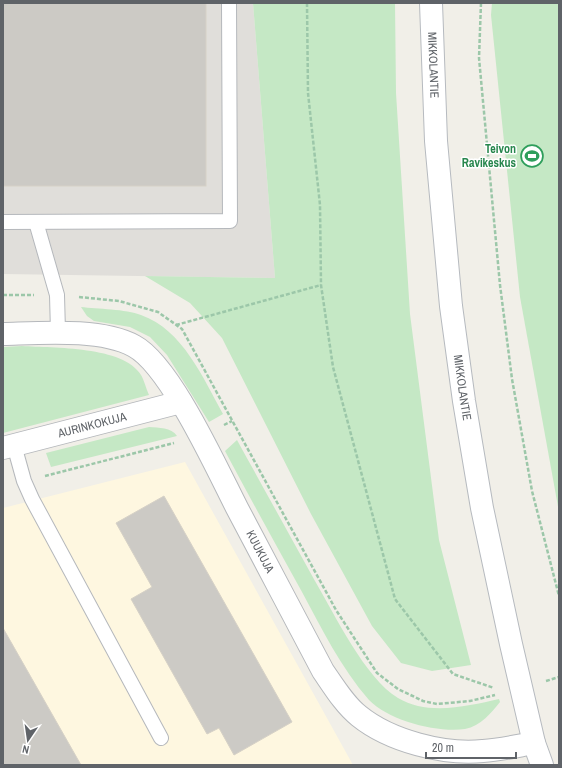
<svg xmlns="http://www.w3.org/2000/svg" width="562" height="768" font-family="'Archivo Narrow',sans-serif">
  <rect width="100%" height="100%" fill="#f1efe8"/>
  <!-- commercial -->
  <path fill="#fef7e0" d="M185,462L353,765H3V508Z"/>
  <!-- industrial -->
  <path fill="#e0deda" d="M3,3H253L275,278L3,274Z"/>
  <!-- green -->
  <g fill="#c5e8c5">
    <path d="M253,3H395L396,93L410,314L439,540L471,665L432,671L401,663L372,626L311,514L222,338L190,303L145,276L275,278Z"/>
    <path d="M492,3H559V512L520,297L491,15Z"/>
    <path d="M81,307C97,309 126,309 141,315C183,330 203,378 223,414L209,422L167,355L150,337L130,327L94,321L87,316Z"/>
    <path d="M22,346C53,348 124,346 141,375C144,380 146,388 149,395L3,433V347Z"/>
    <path d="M149,427C159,428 171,427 177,436L51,467L46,453Z"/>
    <path d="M237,440C263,487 289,534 315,581C335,615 365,678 398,698C428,716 468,706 499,699L500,702C491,713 481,726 465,729C438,733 389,721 369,700C341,668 322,629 302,592C276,545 250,498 225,451Z"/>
  </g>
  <!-- building -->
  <g fill="#cccac5" stroke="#d6d1c6">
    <rect x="3" y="3" width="203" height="183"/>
    <path d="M164,496L292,722L234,755L219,728L207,734L131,599L152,587L116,523Z"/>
    <path d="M3,628L81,765H3Z"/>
  </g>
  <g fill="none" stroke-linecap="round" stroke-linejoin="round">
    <!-- lane casing -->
    <g stroke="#b5b8bc" stroke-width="16">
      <g id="lane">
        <path d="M3,222L230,221L229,3"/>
        <path d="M36,222L57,295L58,332"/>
        <path d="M14,445L24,481L32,499L161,738"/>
      </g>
    </g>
    <!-- street casing -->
    <g stroke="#b5b8bc" stroke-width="24">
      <g id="street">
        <path id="s1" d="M3,334C41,333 101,328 134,346C170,365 217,469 237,508C266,562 294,617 323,671C334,687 345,705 359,716C390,741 444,755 483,751C500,750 517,746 534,743"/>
        <path id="s2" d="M3,448L181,402"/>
      </g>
    </g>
    <!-- secondary casing -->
    <g stroke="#b6babf" stroke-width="24">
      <g id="secondary">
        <path id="s3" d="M431,3L436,141L451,306L464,401L482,508L511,644L534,743L542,765"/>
      </g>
    </g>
    <!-- path -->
    <g stroke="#9cc7a9" stroke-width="2.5" stroke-dasharray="4 2" stroke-linecap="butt">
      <path d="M307,3L308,93L320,205L321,285L333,367L395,599L453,674L494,688"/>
      <path d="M481,3L479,58L500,285L512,379L532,491L559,596"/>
      <path d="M3,295H34"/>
      <path d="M79,297L119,301L158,312L182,329L336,610L377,673L398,689L423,701L437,704L470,701L495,695"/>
      <path d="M176,325L321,285"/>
      <path d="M224,425L232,421"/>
      <path d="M45,476L174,443"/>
      <path d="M546,681L559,677"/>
    </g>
    <!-- lane -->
    <use href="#lane" stroke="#fff" stroke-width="14"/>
    <!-- street -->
    <use href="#street" stroke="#fff" stroke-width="22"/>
    <!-- secondary -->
    <use href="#secondary" stroke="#fff" stroke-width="22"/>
  </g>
  <!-- icons -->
  <defs>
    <g id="stadium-ring" transform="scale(1.15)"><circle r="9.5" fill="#fff" stroke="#2e9e5b" stroke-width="1.5"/><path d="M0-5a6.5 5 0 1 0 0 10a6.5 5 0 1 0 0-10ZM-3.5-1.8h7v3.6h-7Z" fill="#2e9e5b"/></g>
  </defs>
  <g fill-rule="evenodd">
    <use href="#stadium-ring" x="532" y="156"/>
  </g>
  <g text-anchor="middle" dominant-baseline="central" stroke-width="3" stroke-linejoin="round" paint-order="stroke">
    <!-- street labels -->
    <g font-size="12" fill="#5f6368" stroke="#fff">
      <text stroke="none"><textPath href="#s3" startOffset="62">MIKKOLANTIE</textPath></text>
      <text stroke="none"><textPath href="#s3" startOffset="386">MIKKOLANTIE</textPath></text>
      <text stroke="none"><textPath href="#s2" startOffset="92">AURINKOKUJA</textPath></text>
      <text stroke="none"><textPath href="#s1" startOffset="376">KUUKUJA</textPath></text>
    </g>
    <!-- leisure labels -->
    <g font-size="12" font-weight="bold" fill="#27864d" stroke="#fff" text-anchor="end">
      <text x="516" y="149">Teivon<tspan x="516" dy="14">Ravikeskus</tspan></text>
    </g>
  </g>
  <!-- border -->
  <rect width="562" height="768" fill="none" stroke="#5f6368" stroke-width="8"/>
  <!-- north arrow -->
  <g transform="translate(28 740) rotate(193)" stroke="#ffffff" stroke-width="3" paint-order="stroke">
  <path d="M0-3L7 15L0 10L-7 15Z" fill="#5f6368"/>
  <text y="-6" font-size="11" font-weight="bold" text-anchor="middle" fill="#5f6368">N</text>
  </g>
  <!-- scale -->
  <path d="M426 752v6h90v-6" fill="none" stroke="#5f6368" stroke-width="2"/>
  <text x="432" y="752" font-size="12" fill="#5f6368" stroke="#ffffff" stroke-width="3" paint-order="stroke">20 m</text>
</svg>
